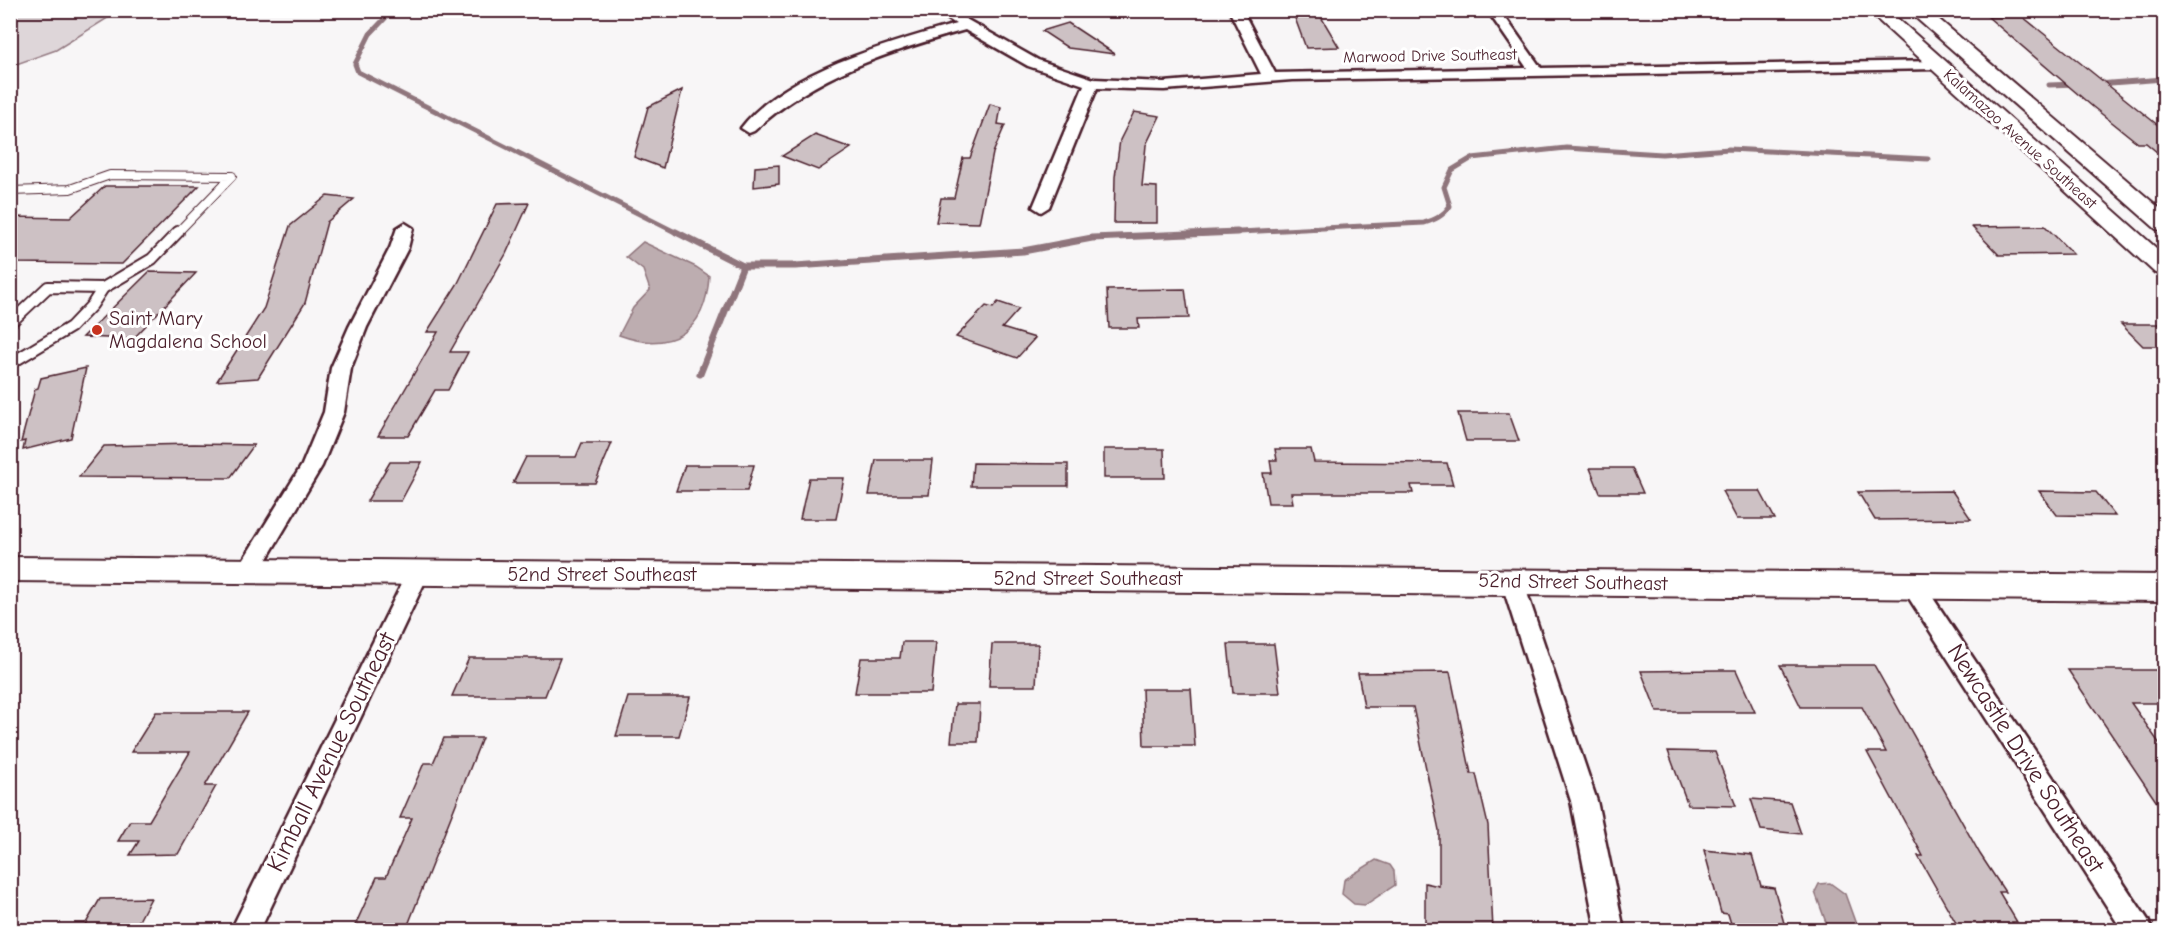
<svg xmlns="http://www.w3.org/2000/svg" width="2175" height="941" font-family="'Comic Neue',sans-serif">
  <rect width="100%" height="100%" fill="#f8f6f7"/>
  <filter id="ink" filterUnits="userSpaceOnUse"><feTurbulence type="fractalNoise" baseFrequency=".0167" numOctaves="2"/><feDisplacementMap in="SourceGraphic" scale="12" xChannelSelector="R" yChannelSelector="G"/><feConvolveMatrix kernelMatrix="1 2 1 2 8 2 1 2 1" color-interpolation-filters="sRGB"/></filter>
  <g filter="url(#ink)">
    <!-- green -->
    <path fill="#ded6d9" stroke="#947a82" stroke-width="1.5" d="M10,11L11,10L119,11L56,50L11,66Z"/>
    <!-- water -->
    <g fill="#bdadb0" stroke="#8f747b" stroke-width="1.5">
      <path d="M643,242L696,267L709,276C706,332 671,354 619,335L633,308L650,290L643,270L626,257Z"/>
      <path d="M1376,860L1390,865L1394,871L1395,885L1365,905L1354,904L1342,894L1344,880Z"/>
      <path d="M1830,883L1845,894L1858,930L1828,928L1815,892L1819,884Z"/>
    </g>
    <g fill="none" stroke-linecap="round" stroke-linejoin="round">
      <!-- stream-far1 -->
      <g stroke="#8f747b" stroke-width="5">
        <path d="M393,10L370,34L355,64L358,72L679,234"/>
        <path d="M2097,84L2164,79"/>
        <path d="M2049,85L2076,84"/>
        <path d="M1200,234L1424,223C1435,220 1443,216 1450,206L1444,187L1452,170L1472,158L1566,148L1662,154L1729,149L1928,159"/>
      </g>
      <!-- stream -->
      <g stroke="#8f747b" stroke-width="7">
        <path d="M676,232L743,266H795L1023,251L1092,238L1237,232"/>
        <path d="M700,374L743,266"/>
      </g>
    </g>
    <!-- building -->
    <g fill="#cdc1c4" stroke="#4a1f2b" stroke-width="1.5">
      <path d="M1292,10H1317L1339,47L1306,48Z"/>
      <path d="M1988,17H2023L2164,130V158L2146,143H2138L2093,107Z"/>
      <path d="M1068,23L1115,54L1068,48L1042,31Z"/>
      <path d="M682,90L663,168L634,157L648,107Z"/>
      <path d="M990,104L1001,107L998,124L1005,125L993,153L979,223L936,222L941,198H954L963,158H970Z"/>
      <path d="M1134,112L1160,116L1146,145L1142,186L1157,187V223H1114L1115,177L1120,140Z"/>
      <path d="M815,135L851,148L818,170L782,156Z"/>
      <path d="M779,165V184L754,187L755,167Z"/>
      <path d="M105,186H199L122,264L10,263V217L70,218Z"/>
      <path d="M327,196L354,199L327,222L305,303L258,378L217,381L264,308L290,226Z"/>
      <path d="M529,203L506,254L450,352H468L448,390H435L408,436H378L438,332H427L458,283L497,204Z"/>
      <path d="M2045,226L2073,254L1999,255L1972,227Z"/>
      <path d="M149,272L196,273L133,339L83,337Z"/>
      <path d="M1185,289L1189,318L1138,319L1139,328H1109L1107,290Z"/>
      <path d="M998,302L1019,309L1002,328L1035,338L1017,358L956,337L986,306L993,308Z"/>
      <path d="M2121,324H2164V346H2143Z"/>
      <path d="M86,368L71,438L23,450L25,441L21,442L35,389L38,388L41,378Z"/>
      <path d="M1458,413H1509L1519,441H1466Z"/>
      <path d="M582,443H612L595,483H513L526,457H576Z"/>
      <path d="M194,444L254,445L230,478L79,477L104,446Z"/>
      <path d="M1104,449H1164L1165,478H1104Z"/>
      <path d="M1275,449H1311L1314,462L1447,463L1453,485H1411L1413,493H1291L1293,503H1268L1263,473H1272L1270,460H1277Z"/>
      <path d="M876,460H933L929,495H869Z"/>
      <path d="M390,462H422L401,501H367Z"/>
      <path d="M973,463L1068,464V486H971Z"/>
      <path d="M685,465H754L747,491H676Z"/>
      <path d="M1590,468H1632L1643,493H1600Z"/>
      <path d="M809,478H844L836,519H800Z"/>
      <path d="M1722,491H1760L1775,519H1737Z"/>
      <path d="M1952,491L1971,519L1875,520L1858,492Z"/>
      <path d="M2039,491L2096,492L2115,516L2057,515Z"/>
      <path d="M902,642H936L931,693H855L861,658H900Z"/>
      <path d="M992,644H1038L1036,686H989Z"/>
      <path d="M1228,644H1274L1280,693H1233Z"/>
      <path d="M469,658H560L545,696H452Z"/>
      <path d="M1780,665H1874L1980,854L2005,892H1999L2017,922H2012L2017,930H1960L1918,856H1923L1867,752H1886L1862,707H1801Z"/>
      <path d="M1719,670H1736L1755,712H1657L1641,671Z"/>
      <path d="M2068,670H2156L2164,680V703H2131L2164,750V813Z"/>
      <path d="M1450,672L1471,774H1476L1488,825L1493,930H1446L1425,927V883L1439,886V830L1413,707H1364L1358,673Z"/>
      <path d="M1142,689H1191L1195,746H1144Z"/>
      <path d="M628,697H690L679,736H616Z"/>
      <path d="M955,704H980L978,742H951Z"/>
      <path d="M156,712H248L205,786H216L178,854L130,855L139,841H118L130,821H149L190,752H131Z"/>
      <path d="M444,738H482L406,930H353L377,877H386L412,818H400L424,763H433Z"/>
      <path d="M1668,751L1715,752L1736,806L1688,805Z"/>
      <path d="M1751,799L1790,802L1801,834L1761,830Z"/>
      <path d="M1704,850L1752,855L1761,886L1774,888L1786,930H1733L1728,914L1721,913Z"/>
      <path d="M151,898L134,930H82L100,899Z"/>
    </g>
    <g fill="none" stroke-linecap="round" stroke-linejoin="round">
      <!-- lane-far1 casing -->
      <g stroke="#4a1f2b" stroke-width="10">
        <path id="lane-far1" d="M10,191L70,189L110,175L232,176L176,234"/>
      </g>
      <!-- lane casing -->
      <g stroke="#4a1f2b" stroke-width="14">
        <g id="lane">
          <path d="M10,323L48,287L103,288"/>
          <path d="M11,363L71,327L92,305L103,288L152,259L178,232"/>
        </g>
      </g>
      <!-- street casing -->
      <g stroke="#4a1f2b" stroke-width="5">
        <g id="street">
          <path d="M934,10H950L1038,60L1094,79L1164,82L1261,74L1229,10H1242L1275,73L1527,68L1487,10H1500L1541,68L1938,61L1945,65L1938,69L1292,80L1164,90L1097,88L1049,207L1041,212L1033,207L1084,85L1028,66L965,30C888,52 814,75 754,131L749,133L741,128C784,71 890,43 956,24Z"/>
          <path d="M405,223L413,228L408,248L367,327L351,368L344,412L322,466L256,577L248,580L240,577L237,571L240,565L302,465L324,412L331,368L349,327L390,248L397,228Z"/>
          <path d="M418,564L426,567L429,573L260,930H231L407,573L410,567Z"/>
          <path d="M1512,572L1520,575L1523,581L1597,801L1624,930H1596L1571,801L1501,581L1504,575Z"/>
          <path d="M1913,577L1921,580L2148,920L2152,930H2122L1905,592L1901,586L1905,580Z"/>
        </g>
      </g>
      <!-- secondary casing -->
      <g stroke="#4a1f2b" stroke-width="4">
        <g id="secondary">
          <path d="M1867,10H1888L2164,255V275L2155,273Z"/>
          <path d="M1907,10H1928L2164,212V231L2156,229Z"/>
          <path d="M10,557L2164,575V601L10,581Z"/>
        </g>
      </g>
      <!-- lane-far1 -->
      <use href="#lane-far1" stroke="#fff" stroke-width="8"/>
      <!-- lane -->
      <use href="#lane" stroke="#fff" stroke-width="10"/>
      <!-- street -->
      <use href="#street" fill="#fff" fill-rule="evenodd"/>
      <!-- secondary -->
      <use href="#secondary" fill="#fff" fill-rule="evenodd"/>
    </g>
  </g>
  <!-- markers -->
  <circle fill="#c8321e" stroke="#fff" stroke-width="2" cx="97" cy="330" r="6"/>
  <g text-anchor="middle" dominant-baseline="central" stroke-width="6" stroke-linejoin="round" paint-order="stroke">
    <!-- far-street labels -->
    <g font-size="16" fill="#4a1f2b" stroke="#fff">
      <text transform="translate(1430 56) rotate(-1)">Marwood Drive Southeast</text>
      <text transform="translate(2020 139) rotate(42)">Kalamazoo Avenue Southeast</text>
    </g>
    <!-- poi labels -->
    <g font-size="20" fill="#4a1f2b" stroke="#fff" text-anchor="start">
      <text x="109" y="318">Saint Mary<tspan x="109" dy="23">Magdalena School</tspan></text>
    </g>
    <!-- street labels -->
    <g font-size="20" fill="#4a1f2b" stroke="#fff">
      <text x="602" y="574">52nd Street Southeast</text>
      <text x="1088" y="578">52nd Street Southeast</text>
      <text transform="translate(1573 582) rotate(1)">52nd Street Southeast</text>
    </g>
    <!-- near-street labels -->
    <g font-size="24" fill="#4a1f2b" stroke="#fff">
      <text transform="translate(331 752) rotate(-64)">Kimball Avenue Southeast</text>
      <text transform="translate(2026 758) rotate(57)">Newcastle Drive Southeast</text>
    </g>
  </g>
  <!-- margin -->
  <rect width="2175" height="941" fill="none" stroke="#fff" stroke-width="36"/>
  <rect x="18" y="18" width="2139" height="905" fill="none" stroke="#4a1f2b" stroke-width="2" filter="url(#ink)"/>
</svg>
